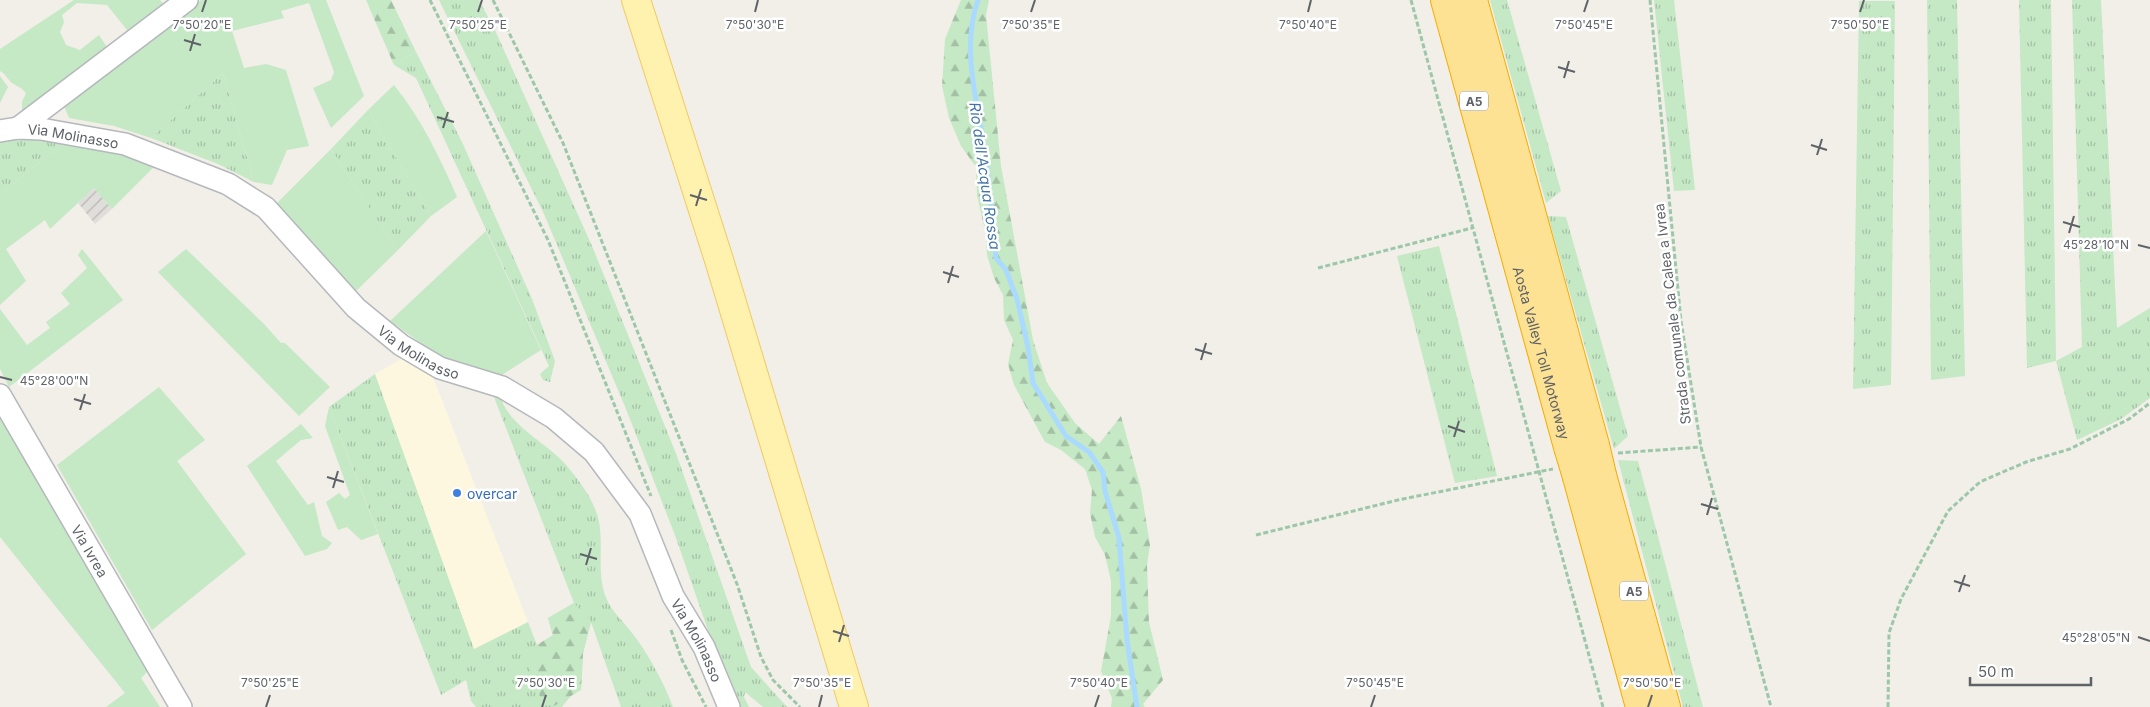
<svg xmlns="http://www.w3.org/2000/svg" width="2150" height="707" font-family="Inter,sans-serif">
  <defs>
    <pattern id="industrial-furrows" width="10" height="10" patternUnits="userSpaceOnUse" patternTransform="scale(1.25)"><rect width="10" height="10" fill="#e0deda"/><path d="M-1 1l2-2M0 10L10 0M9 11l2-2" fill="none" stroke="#b9b8b5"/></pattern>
    <pattern id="grass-tufts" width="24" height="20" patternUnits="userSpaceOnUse" patternTransform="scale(1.25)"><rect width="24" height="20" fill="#c5e8c5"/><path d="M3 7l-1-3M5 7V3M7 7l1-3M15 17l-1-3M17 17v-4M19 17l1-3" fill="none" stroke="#a3c0a4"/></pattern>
    <pattern id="forest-firs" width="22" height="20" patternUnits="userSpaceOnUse" patternTransform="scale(1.25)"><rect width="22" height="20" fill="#c5e8c5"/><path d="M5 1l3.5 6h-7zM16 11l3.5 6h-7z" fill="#a3c0a4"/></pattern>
  </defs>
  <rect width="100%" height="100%" fill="#f1efe8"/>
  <!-- commercial -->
  <path fill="#fef7e0" d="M405,357L431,372L528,622L474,650L375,374Z"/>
  <!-- industrial -->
  <path fill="url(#industrial-furrows)" d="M94,188L112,209L95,224L78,203Z"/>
  <!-- grass -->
  <g fill="url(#grass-tufts)">
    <path d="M439,0H479L494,28L592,246L677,456L751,667L787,707H763L745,692L744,697L749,707H740L711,639L676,538L626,409L544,214Z"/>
    <path d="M1490,0H1507L1561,191L1546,203Z"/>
    <path d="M1654,0H1674L1695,190L1674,191Z"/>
    <path d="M1927,0H1957L1965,376L1931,380Z"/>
    <path d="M2019,0H2051L2056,361L2082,347L2072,0H2101L2117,328L2150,308V398L2121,419L2077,440L2056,361L2027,368Z"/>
    <path d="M1859,1H1895L1891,385L1853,389Z"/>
    <path d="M416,52L462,142L532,299L555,361L550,382L543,380L540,374L549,366L416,78L394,65Z"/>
    <path d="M223,73L254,182L218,164L151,138Z"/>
    <path d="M368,110L431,216L397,251L331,149Z"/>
    <path d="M5,138L67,140L0,195V139Z"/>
    <path d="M1548,216L1566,217L1628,436L1614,449Z"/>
    <path d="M1439,246L1497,476L1455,483L1397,256Z"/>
    <path d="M375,374L474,649L528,622L537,645L553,636L548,618L574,603L492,392H499C507,427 545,440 567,466C580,482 595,501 599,522C604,549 595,578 609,604C614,613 622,620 628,628C647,651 662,679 673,707H621L591,622L583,653L581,690L573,693L562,707H476L471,701L466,680L441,695L329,407Z"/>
    <path d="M1618,460L1638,461L1703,707H1683Z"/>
  </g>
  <!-- forest -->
  <g fill="url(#forest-firs)">
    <path d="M366,0H391L416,52L394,65Z"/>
    <path d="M961,0H989L986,15L1001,166L1033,340L1047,383L1075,423L1099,444L1121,416L1141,489L1150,545L1147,565L1149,622L1163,680L1143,704L1145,707H1111L1112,698L1101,671L1111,616V581L1105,555L1095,537L1090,513L1092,490L1085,469L1061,450L1045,442L1014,385L1008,364L1013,340L1004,320L1003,295L994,278L987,255L986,235L977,195L976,167L961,146L949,118L942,86L945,39Z"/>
    <path d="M574,603L591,621L583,653L581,690L554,706L543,705L528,663L542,665L537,645L553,635L548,618Z"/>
  </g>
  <!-- green -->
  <g fill="#c5e8c5">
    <path d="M74,0H160L165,6L123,37L127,30L107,5L77,3L62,15L64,22L60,32L66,45L80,50L99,35L111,53L22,114V102L26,93C21,87 18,87 12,83C7,79 6,74 0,71V49Z"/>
    <path d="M201,0H326L364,96L331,128L313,88L331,80L334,72L309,3L281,11L284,18L232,31L244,68L266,64L286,70L309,146L287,150L272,185L254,182L223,73L151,138L114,126L69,118L64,106Z"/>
    <path d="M0,76L8,87L0,103Z"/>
    <path d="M394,85C421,118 440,158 457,197L431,216L368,110Z"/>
    <path d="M67,140L114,150L157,164L112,209L94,188L50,229L45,220L6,249L26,281L0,305V195Z"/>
    <path d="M331,149L397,251L354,293L276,204Z"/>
    <path d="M486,231L541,350L494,380L436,354L390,321Z"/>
    <path d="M82,249L123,300L9,387L0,369V309L27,345L50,328L46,322L70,304L61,293L87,268L78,255Z"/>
    <path d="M186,249L264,324L281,343H285L330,387L299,416L158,272Z"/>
    <path d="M159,387L205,440L177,461L246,554L152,630L57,465Z"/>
    <path d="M329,407L378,534L361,540L347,527L338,530L326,502L339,493L345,499L350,495L325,426Z"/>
    <path d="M5,414L151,668L141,678L160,707H106L125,693L0,537V420Z"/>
    <path d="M301,424L313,438L301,440L276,461L308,505L314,502L322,536L332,543L327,549L305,556L247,466Z"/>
  </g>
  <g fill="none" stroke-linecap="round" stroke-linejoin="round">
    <!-- stream -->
    <path stroke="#aadaff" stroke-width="5" d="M978,0C961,48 977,99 984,147C990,184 992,221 996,258L1006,270L1017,299L1028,347L1033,383L1066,436L1089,452L1103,472L1105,491L1119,538L1127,640L1137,707"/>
    <!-- minor casing -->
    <g stroke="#b5b8bc" stroke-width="24">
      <g id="minor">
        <path d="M18,128L187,0"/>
        <path id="s1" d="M0,131L18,128L41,129L125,144L228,184L266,208L356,308L401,345L440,368L502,387L554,418L594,452L640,514L673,596L704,647L729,707"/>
        <path id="s2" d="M0,395L181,707"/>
      </g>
    </g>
    <!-- major casing -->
    <g stroke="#f2c960" stroke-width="30">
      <path id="major" d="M636,0L719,260L854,707"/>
    </g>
    <!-- highway casing -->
    <g stroke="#f9ab00" stroke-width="30">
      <g id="highway">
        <path id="s3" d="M1445,0L1568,447"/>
        <path d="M1473,0L1595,445"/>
        <path d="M1602,475L1666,707"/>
        <path d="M1577,477L1640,707"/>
      </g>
    </g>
    <!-- path -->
    <g stroke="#9cc7a9" stroke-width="3" stroke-dasharray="5 2.5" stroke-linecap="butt">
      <path d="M430,0L548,240L651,496"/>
      <path d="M493,0L563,143L737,584L761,657L773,680L800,707"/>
      <path d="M1411,0L1603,707"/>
      <path d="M1650,0L1681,321L1701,447L1771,707"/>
      <path d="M1318,268L1472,228"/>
      <path d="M1618,453L1701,447"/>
      <path d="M1256,535L1398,500L1553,469"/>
      <path d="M671,630L682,660L706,707"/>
      <path d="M1888,707L1889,633L1901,599L1948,511L1980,482L2026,462L2070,449L2129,419L2150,403"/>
    </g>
    <!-- minor -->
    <use href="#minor" stroke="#fff" stroke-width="21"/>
    <!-- major -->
    <use href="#major" stroke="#fff2af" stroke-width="28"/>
    <!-- highway -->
    <use href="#highway" stroke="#fde293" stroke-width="28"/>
    <!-- highway-bridge casing -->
    <g stroke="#f9ab00" stroke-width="30" stroke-linecap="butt">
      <g id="highway-bridge">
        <path d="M1595,445L1602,475"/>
        <path d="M1568,447L1577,477"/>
      </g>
    </g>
    <!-- highway-bridge -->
    <use href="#highway-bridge" stroke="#fde293" stroke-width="28"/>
  </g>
  <!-- ticks -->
  <path fill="none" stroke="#5f6368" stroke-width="2" d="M202,12L206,0M478,12L482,0M755,12L758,0M1031,12L1035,0M1308,12L1311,0M1584,12L1588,0M1860,12L1864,0M184,40L201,45M190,51L195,34M1558,67L1575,72M1564,78L1569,61M437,117L454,122M443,128L448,112M1811,145L1827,150M1817,155L1822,139M690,195L707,200M696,206L701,189M2063,222L2080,227M2069,233L2074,216M2138,245L2150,248M943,272L959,277M948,283L953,266M1195,349L1212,354M1201,360L1206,343M0,377L12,380M74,399L91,404M80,410L85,394M1448,426L1465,432M1454,437L1459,421M327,477L344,482M333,488L338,471M1701,504L1718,509M1707,515L1712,498M580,554L597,559M586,565L591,548M1954,581L1970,586M1959,592L1965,575M833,631L849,636M2138,637L2150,641M839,642L844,625M266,707L270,695M542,707L546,695M819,707L822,695M1095,707L1099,695M1371,707L1375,695M1648,707L1652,695"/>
  <!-- markers -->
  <circle fill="#3f7fe0" stroke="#fff" stroke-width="2" cx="457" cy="493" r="5"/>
  <g text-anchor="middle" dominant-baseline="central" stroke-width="5" stroke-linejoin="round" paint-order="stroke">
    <!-- shield labels -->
    <g fill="#fff" stroke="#8f9295" stroke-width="1">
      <rect x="1460" y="91.5" width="28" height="19" rx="4"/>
      <rect x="1620" y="581.5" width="28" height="19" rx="4"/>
    </g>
    <g font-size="12" font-weight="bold" fill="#5f6368">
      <text x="1474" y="101">A5</text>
      <text x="1634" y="591">A5</text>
    </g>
    <!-- street labels -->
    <g font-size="14" fill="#5f6368" stroke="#fff">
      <text stroke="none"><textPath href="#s1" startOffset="74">Via Molinasso</textPath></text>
      <text transform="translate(1672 314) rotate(-97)">Strada comunale da Calea a Ivrea</text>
      <text stroke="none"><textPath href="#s1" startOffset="494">Via Molinasso</textPath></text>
      <text stroke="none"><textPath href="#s3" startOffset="366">Aosta Valley Toll Motorway</textPath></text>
      <text stroke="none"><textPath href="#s2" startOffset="180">Via Ivrea</textPath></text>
      <text stroke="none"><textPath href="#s1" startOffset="914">Via Molinasso</textPath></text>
    </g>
    <!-- shop labels -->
    <g font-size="14" fill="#366cbe" stroke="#fff" text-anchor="start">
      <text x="467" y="493">overcar</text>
    </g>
    <!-- water labels -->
    <g font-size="15" font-style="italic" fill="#4174aa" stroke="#fff">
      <text transform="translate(985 176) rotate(82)">Rio dell'Acqua Rossa</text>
    </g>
  </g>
  <g font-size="12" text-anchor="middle" fill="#5f6368" stroke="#fff" stroke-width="5" stroke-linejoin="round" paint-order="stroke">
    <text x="202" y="29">7°50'20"E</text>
    <text x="478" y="29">7°50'25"E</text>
    <text x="755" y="29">7°50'30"E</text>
    <text x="1031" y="29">7°50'35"E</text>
    <text x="1308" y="29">7°50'40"E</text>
    <text x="1584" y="29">7°50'45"E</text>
    <text x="1860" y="29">7°50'50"E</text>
    <text x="2096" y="249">45°28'10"N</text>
    <text x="54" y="385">45°28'00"N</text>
    <text x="2096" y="642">45°28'05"N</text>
    <text x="270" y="687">7°50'25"E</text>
    <text x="546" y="687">7°50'30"E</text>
    <text x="822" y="687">7°50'35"E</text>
    <text x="1099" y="687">7°50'40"E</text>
    <text x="1375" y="687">7°50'45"E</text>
    <text x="1652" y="687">7°50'50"E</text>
  </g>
  <!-- scale -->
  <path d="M1970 677v8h121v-8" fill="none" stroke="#5f6368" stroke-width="2.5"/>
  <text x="1978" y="677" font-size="15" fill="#5f6368" stroke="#ffffff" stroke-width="4" paint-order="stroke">50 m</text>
</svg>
